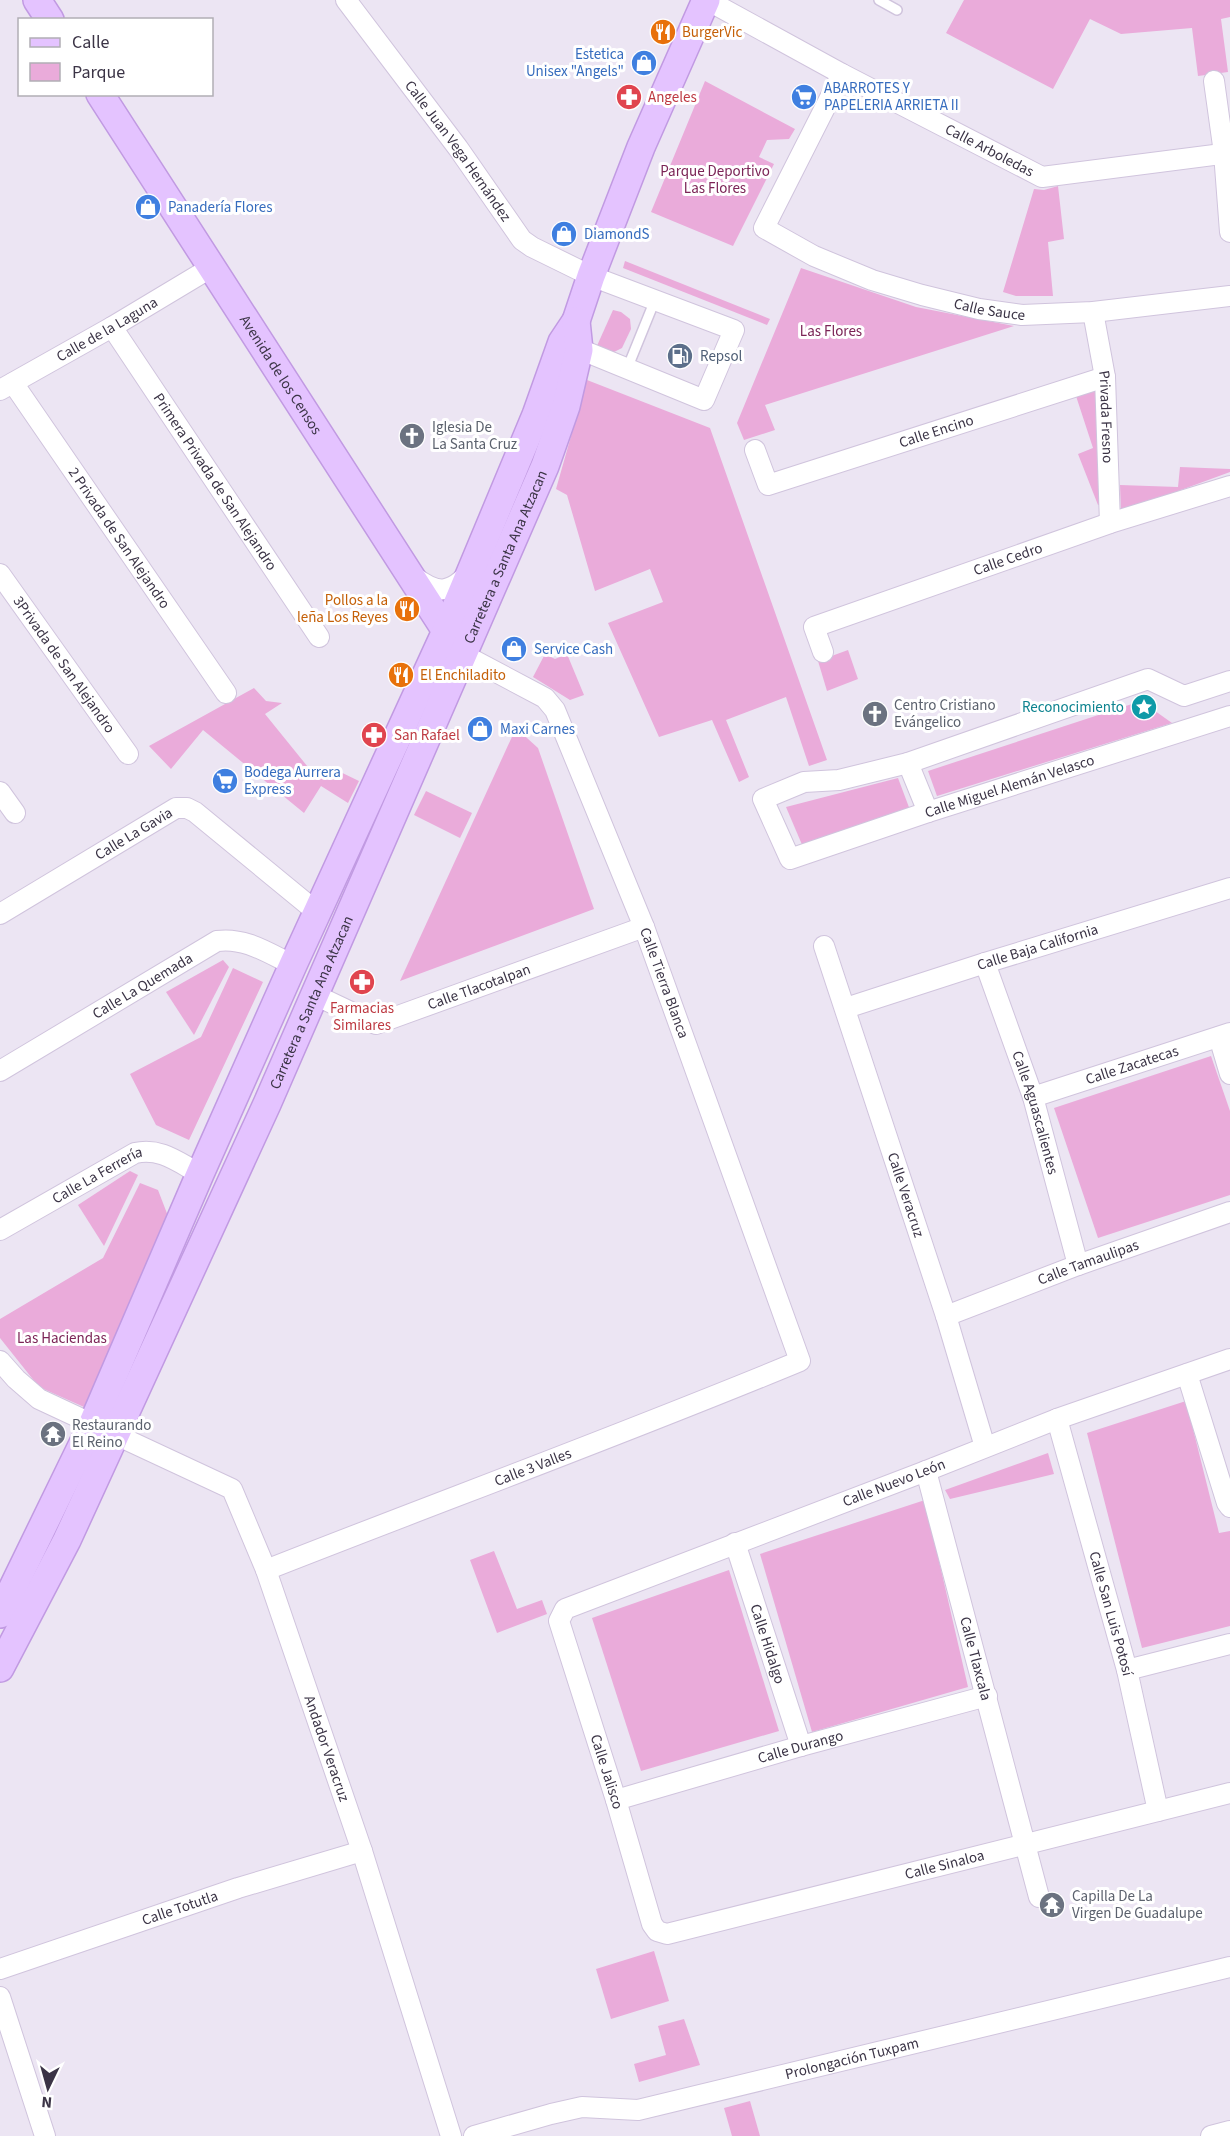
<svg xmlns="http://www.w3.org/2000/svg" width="1230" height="2136" font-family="'Source Sans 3',sans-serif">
  <rect width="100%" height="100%" fill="#ece5f3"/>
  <!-- green -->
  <g fill="#eaabda">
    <path d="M964,0H1230V17L1221,19L1228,72L1198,76L1192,28L1121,34L1090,19L1053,89L946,33Z"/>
    <path d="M705,81L795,129L789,139L767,140L759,157L774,164L733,246L651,212Z"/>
    <path d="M1058,186L1064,239L1048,242L1053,296H1016L1003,292L1034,189L1044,190Z"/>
    <path d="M625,261L770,319L767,325L623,268Z"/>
    <path d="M801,268L916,307L1014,326L765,405L775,430L744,440L737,423Z"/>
    <path d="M613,310L621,312L630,319L631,329L622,348L612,353L596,348Z"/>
    <path d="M587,380L710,428L827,760L809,766L786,697L726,720L749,777L739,782L712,720L659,737L608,623L663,602L650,569L595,591L567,495L556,489Z"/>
    <path d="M1101,387V504L1098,505L1078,454L1093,448L1076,396Z"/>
    <path d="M1180,467L1230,469V472L1121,512L1120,485L1178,487Z"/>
    <path d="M848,650L858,679L827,691L818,661Z"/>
    <path d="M545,654L555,659L567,654L584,695L570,700L533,677Z"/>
    <path d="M254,688L266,701L282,703L265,714L316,777L330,767L359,781L348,803L321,786L304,813L203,730L171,769L149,746Z"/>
    <path d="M1141,701L1172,723L937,796L928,771Z"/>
    <path d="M516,728L538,748L594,909L400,981Z"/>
    <path d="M898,778L910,810L803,847L786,807Z"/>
    <path d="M426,791L472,813L460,838L414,815Z"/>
    <path d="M223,960L229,967L194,1035L166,992Z"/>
    <path d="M233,968L263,982L189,1140L156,1125L130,1074L201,1037Z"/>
    <path d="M1211,1056L1230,1111V1195L1098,1238L1054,1108Z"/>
    <path d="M130,1171L138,1175L104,1246L78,1205Z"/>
    <path d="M140,1183L158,1190L168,1216L84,1407L39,1387L0,1338V1319L103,1258Z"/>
    <path d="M1186,1401L1219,1533L1230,1531V1626L1142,1648L1087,1433Z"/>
    <path d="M1048,1453L1054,1474L950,1499L945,1490Z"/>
    <path d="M925,1500L968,1687L812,1732L760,1554Z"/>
    <path d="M494,1551L517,1609L542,1600L547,1614L497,1633L470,1560Z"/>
    <path d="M729,1570L779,1731L641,1771L592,1618Z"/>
    <path d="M654,1951L669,2001L611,2019L596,1969Z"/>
    <path d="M684,2019L700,2065L639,2082L634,2064L666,2055L658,2026Z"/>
    <path d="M750,2101L760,2136H732L724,2108Z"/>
  </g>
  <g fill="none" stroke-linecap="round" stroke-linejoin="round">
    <!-- lane casing -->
    <g stroke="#d0c4dd" stroke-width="12">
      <g id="lane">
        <path d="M879,0L897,10"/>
        <path d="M627,369L655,300"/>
      </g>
    </g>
    <!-- street casing -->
    <g stroke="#d0c4dd" stroke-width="22">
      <g id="street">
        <path id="s1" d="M346,0L458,148L522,240L532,247L591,276L734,330L704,400L567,344"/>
        <path id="s2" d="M707,0L842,74L1042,177L1230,153"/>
        <path id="s3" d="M842,74L764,228L814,256L872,280L922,295L979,309L1022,315L1093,312L1230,296"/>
        <path d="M1214,81L1224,153L1230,232"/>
        <path id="s4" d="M1093,312L1105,377L1110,523"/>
        <path id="s5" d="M112,327L319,637"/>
        <path id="s6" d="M13,383L226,693"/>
        <path id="s7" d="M0,390L112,327L212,267"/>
        <path id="s8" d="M755,450L768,485L1105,377"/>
        <path id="s9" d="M0,574L128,754"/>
        <path d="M413,576C437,594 449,595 470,572"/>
        <path id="s10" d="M823,652L814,627L1110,523L1230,486"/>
        <path id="s11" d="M1230,681L1184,696L1148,679L908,763L839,780L804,782L763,799L790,859L928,812L1230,716"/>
        <path d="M908,763L928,812"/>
        <path d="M0,792L15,813"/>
        <path id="s12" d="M0,914L176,808H187L195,812L318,913"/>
        <path id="s13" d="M824,946L946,1316L985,1447"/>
        <path id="s14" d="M985,963L1033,1097L1078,1265"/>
        <path id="s15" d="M315,995L376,1024L644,927"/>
        <path id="s16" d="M846,1008L985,963L1230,888"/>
        <path d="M1219,1037L1230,1074"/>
        <path id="s17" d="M0,1071L217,941C245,937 268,953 293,965"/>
        <path id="s18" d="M1033,1097L1230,1033"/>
        <path id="s19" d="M0,1230L135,1153C160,1147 178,1162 200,1174"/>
        <path id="s20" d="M946,1316L1078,1265L1230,1212"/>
        <path id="s21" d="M1230,1359L1057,1419L926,1471L565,1609L559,1621L616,1800L652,1924L657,1931L667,1934L1230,1793"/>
        <path id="s22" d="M0,1361L16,1379L39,1399L232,1489L266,1570L362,1851L451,2136"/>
        <path d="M1187,1374L1227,1503L1230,1507"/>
        <path id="s23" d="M1057,1419L1127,1670L1158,1811"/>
        <path id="s24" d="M926,1471L1039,1897"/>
        <path id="s25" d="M735,1543L801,1746"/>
        <path id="s26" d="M266,1570C444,1500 624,1434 800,1361L644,927L555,710L545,698L464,655L457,645"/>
        <path d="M1127,1670L1230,1644"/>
        <path id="s27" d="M616,1800L801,1746L987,1696"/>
        <path id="s28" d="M0,1969L238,1888L362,1851"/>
        <path d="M0,1997L45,2136"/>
        <path id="s29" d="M474,2136L551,2114L582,2107L638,2110L1230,1967"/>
        <path d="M1211,2136L1230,2131"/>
      </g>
    </g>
    <!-- secondary casing -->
    <g stroke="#c19ae2" stroke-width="30">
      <g id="secondary">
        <path d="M37,0L50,20"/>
        <path id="s30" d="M100,94L446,631"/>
        <path d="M0,1614L92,1425L200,1174L293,965L446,631L536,415L562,342L576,321L591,276L641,147L706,0"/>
        <path id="s31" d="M0,1668L67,1540L267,1104L545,466L566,406L579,350L576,321"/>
      </g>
    </g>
    <!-- lane -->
    <use href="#lane" stroke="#fff" stroke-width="9"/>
    <!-- street -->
    <use href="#street" stroke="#fff" stroke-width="20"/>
    <!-- secondary -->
    <use href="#secondary" stroke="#e4c3ff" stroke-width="27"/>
  </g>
  <!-- icons -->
  <defs>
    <g id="restaurant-disc" transform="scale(1.35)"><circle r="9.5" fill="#e8710a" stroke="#fff"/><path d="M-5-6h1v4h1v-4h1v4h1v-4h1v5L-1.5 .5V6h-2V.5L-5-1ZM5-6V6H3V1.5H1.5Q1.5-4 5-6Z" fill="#fff"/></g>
    <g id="shop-disc" transform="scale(1.35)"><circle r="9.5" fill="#3f7fe0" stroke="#fff"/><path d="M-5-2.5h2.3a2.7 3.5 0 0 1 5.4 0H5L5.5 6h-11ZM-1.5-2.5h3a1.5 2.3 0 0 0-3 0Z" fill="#fff"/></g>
    <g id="pharmacy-disc" transform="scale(1.35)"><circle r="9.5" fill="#e0444e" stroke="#fff"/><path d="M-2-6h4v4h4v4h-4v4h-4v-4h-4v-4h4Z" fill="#fff"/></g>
    <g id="supermarket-disc" transform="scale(1.35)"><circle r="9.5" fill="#3f7fe0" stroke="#fff"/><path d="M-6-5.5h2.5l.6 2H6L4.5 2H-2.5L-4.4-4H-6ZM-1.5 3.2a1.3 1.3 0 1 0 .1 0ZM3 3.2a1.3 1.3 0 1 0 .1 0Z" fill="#fff"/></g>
    <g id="fuel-disc" transform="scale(1.35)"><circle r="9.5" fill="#5c6f8a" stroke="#fff"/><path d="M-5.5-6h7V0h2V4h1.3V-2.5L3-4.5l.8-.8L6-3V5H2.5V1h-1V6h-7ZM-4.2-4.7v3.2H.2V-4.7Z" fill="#fff"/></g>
    <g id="church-disc" transform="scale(1.35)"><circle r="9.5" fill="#6b7280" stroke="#fff"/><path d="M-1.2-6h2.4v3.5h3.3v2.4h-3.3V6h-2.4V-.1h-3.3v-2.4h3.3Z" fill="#fff"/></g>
    <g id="sight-disc" transform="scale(1.35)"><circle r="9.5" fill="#0f9aa8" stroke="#fff"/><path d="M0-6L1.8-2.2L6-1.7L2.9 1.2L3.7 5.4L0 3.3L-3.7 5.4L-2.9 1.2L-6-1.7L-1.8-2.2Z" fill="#fff"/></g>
    <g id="temple-disc" transform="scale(1.35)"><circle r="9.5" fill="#6b7280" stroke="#fff"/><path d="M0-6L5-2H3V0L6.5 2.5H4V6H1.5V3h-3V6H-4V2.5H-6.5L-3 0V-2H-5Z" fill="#fff"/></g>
  </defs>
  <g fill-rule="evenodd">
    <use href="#restaurant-disc" x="663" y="32"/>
    <use href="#shop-disc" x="644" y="63"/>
    <use href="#pharmacy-disc" x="629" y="97"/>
    <use href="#supermarket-disc" x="804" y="97"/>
    <use href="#shop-disc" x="148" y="207"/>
    <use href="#shop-disc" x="564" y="234"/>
    <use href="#fuel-disc" x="680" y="356"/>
    <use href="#church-disc" x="412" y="436"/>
    <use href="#restaurant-disc" x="407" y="609"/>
    <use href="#shop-disc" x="514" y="649"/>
    <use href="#restaurant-disc" x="401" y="675"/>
    <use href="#sight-disc" x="1144" y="707"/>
    <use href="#church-disc" x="875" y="714"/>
    <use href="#shop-disc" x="480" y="729"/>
    <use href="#pharmacy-disc" x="374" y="735"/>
    <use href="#supermarket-disc" x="225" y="781"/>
    <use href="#pharmacy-disc" x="362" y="982"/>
    <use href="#temple-disc" x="53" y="1434"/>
    <use href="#temple-disc" x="1052" y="1905"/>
  </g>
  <g text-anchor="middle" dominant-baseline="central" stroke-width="6" stroke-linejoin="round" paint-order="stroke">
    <!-- food labels -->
    <g font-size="15" fill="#c56008" stroke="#fff" text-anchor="start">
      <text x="682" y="32">BurgerVic</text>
      <text x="388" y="600" text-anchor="end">Pollos a la<tspan x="388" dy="17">leña Los Reyes</tspan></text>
      <text x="420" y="675">El Enchiladito</text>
    </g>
    <!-- shop labels -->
    <g font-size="15" fill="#366cbe" stroke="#fff" text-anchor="start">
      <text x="624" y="54" text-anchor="end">Estetica<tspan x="624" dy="17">Unisex "Angels"</tspan></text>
      <text x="824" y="88">ABARROTES Y<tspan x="824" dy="17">PAPELERIA ARRIETA II</tspan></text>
      <text x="168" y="207">Panadería Flores</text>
      <text x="584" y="234">DiamondS</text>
      <text x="534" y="649">Service Cash</text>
      <text x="500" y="729">Maxi Carnes</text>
      <text x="244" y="772">Bodega Aurrera<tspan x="244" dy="17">Express</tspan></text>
    </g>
    <!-- health labels -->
    <g font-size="15" fill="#be3a42" stroke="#fff" text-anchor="start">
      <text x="648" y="97">Angeles</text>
      <text x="394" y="735">San Rafael</text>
      <text x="362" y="1008" text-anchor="middle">Farmacias<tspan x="362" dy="17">Similares</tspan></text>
    </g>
    <!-- street labels -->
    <g font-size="15" fill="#3b3446" stroke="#fff">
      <text stroke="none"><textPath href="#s2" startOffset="320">Calle Arboledas</textPath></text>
      <text stroke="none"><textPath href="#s1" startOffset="188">Calle Juan Vega Hernández</textPath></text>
      <text stroke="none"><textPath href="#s3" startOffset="414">Calle Sauce</textPath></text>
      <text stroke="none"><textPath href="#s7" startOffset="123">Calle de la Laguna</textPath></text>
      <text stroke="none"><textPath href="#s30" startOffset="334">Avenida de los Censos</textPath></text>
      <text stroke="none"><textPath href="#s4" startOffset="106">Privada Fresno</textPath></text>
      <text stroke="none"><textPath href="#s8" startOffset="214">Calle Encino</textPath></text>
      <text stroke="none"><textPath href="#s5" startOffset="186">Primera Privada de San Alejandro</textPath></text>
      <text stroke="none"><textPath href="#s6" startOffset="188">2 Privada de San Alejandro</textPath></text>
      <text stroke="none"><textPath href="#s31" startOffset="1221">Carretera a Santa Ana Atzacan</textPath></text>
      <text stroke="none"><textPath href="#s10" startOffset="232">Calle Cedro</textPath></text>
      <text stroke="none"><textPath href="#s9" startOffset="111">3Privada de San Alejandro</textPath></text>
      <text stroke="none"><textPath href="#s11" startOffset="790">Calle Miguel Alemán Velasco</textPath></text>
      <text stroke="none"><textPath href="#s12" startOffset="156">Calle La Gavia</textPath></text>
      <text stroke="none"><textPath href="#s16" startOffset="201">Calle Baja California</textPath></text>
      <text transform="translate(664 983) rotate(70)">Calle Tierra Blanca</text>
      <text stroke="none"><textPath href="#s17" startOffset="166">Calle La Quemada</textPath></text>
      <text stroke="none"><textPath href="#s15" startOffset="177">Calle Tlacotalpan</textPath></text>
      <text stroke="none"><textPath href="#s31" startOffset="735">Carretera a Santa Ana Atzacan</textPath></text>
      <text stroke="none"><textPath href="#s18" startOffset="104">Calle Zacatecas</textPath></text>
      <text stroke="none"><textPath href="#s14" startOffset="158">Calle Aguascalientes</textPath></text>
      <text stroke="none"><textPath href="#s19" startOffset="112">Calle La Ferrería</textPath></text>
      <text stroke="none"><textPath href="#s13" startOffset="262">Calle Veracruz</textPath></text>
      <text stroke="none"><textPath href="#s20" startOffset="152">Calle Tamaulipas</textPath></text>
      <text stroke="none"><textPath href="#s26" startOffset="286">Calle 3 Valles</textPath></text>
      <text transform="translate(894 1483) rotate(-21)">Calle Nuevo León</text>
      <text stroke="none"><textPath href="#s23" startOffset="202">Calle San Luis Potosí</textPath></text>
      <text stroke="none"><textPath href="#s25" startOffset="106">Calle Hidalgo</textPath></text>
      <text stroke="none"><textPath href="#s24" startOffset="194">Calle Tlaxcala</textPath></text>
      <text stroke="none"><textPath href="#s27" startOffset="192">Calle Durango</textPath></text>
      <text stroke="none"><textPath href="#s22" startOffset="544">Andador Veracruz</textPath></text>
      <text stroke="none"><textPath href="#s21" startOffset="882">Calle Jalisco</textPath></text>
      <text stroke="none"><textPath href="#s21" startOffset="1346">Calle Sinaloa</textPath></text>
      <text stroke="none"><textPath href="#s28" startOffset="190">Calle Totutla</textPath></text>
      <text stroke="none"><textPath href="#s29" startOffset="388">Prolongación Tuxpam</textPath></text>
    </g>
    <!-- park labels -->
    <g font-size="15" fill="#7b2456" stroke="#fff">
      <text x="715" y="171">Parque Deportivo<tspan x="715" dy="17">Las Flores</tspan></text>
      <text x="831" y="331">Las Flores</text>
      <text x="62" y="1338">Las Haciendas</text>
    </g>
    <!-- service labels -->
    <g font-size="15" fill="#4e5e75" stroke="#fff" text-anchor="start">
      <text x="700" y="356">Repsol</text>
    </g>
    <!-- worship labels -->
    <g font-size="15" fill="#5b616d" stroke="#fff" text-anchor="start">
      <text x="432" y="427">Iglesia De<tspan x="432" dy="17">La Santa Cruz</tspan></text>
      <text x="894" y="705">Centro Cristiano<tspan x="894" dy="17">Evángelico</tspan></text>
      <text x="72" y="1425">Restaurando<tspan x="72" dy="17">El Reino</tspan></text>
      <text x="1072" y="1896">Capilla De La<tspan x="1072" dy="17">Virgen De Guadalupe</tspan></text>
    </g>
    <!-- culture labels -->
    <g font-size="15" fill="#0d838f" stroke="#fff" text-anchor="end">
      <text x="1124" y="707">Reconocimiento</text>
    </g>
  </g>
  <!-- legend -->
  <rect x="18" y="18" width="195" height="78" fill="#ffffff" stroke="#b1aeb5" stroke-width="1.5"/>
  <rect x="30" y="38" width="30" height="9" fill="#e4c3ff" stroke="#b1aeb5" stroke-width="1.5"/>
  <text x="72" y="48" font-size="18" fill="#3b3446">Calle</text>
  <rect x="30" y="63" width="30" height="18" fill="#eaabda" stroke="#b1aeb5" stroke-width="1.5"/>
  <text x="72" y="78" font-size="18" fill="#3b3446">Parque</text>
  <!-- north arrow -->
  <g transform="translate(48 2088) rotate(185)" stroke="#ffffff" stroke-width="4.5" paint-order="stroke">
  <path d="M0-4.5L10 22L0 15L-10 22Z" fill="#3b3446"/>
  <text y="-9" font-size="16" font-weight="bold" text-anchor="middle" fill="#3b3446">N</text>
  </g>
</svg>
